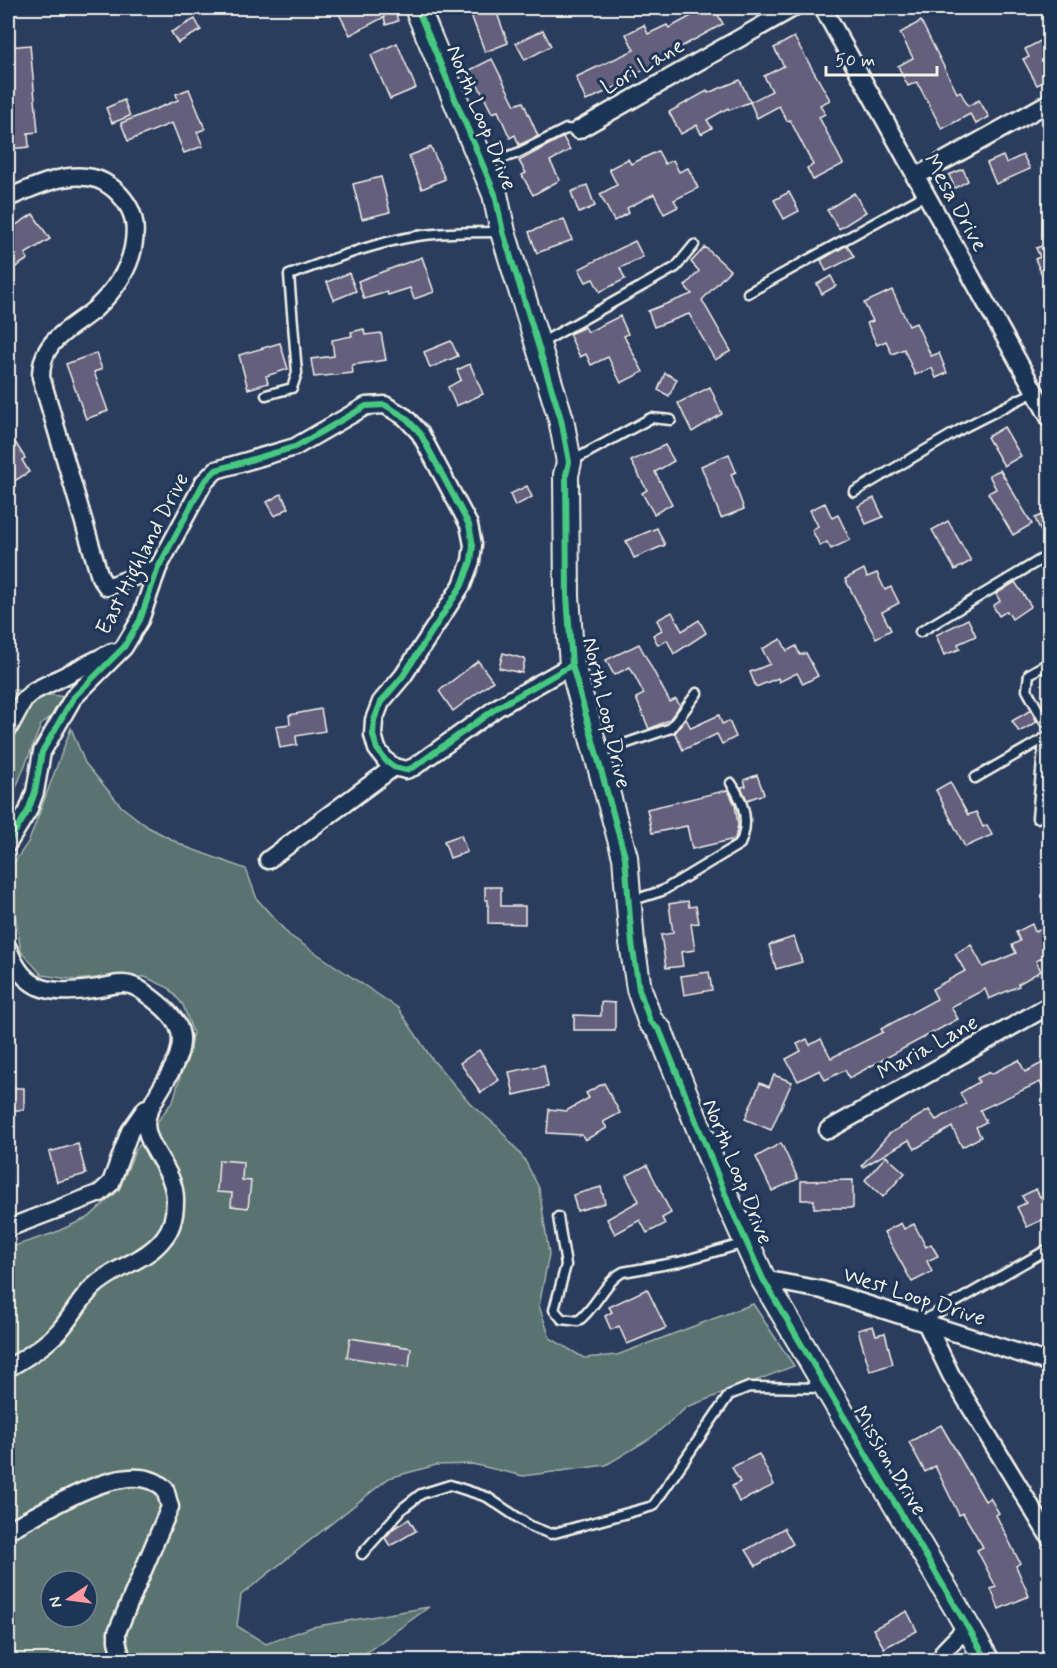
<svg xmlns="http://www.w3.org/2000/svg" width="1057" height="1668" font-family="Mynerve,sans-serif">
  <rect width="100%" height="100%" fill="#2b3d5f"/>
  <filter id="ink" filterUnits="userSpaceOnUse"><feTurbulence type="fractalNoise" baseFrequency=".0167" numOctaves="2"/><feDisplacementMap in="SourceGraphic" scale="12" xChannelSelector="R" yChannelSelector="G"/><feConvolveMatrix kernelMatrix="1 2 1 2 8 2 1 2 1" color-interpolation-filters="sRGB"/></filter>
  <g filter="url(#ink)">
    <!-- green -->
    <g fill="#587370" stroke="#a6b2ac" stroke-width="1.5" fill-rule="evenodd">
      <path d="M8,689L73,698L41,725L8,808Z"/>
      <path d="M71,728L85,763L122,807L148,827L186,847L246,869L257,899L289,935L398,1008L432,1059L470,1103L499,1128L524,1159L539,1188L549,1254L539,1306L550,1338L584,1358L617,1355L753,1304L794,1366L687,1407L651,1438L606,1465L523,1476L472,1464L436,1465L389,1478L241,1595L237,1626L266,1644L312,1627L429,1607L356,1660H8V1248L54,1233L89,1217L119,1190L135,1151L173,1101L193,1033L183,1005L169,988L145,977L114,976L76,980L42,975L21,951L13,901V864L29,841ZM51,1581H87V1617H51Z"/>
    </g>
    <!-- building -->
    <g fill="#635f7d" stroke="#f4f1e8" stroke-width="1.5">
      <path d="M336,8H403L395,11L398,21L386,25L384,17L350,35Z"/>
      <path d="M483,8H495L508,43L485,52L470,12Z"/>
      <path d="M697,8H714L723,24L679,48L681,51L628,78L629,81L586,101L576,77L634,50L626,34L644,25L648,34L667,25L669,28L699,12Z"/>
      <path d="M195,19L201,30L178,43L171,32Z"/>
      <path d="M921,21L957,93L960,91L968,106L979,100L989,117L976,124L970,114L942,129L917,82L908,86L898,66L913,58L900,33Z"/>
      <path d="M543,30L551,46L525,60L516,43Z"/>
      <path d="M1050,36V79L1037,85L1023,59L1029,57L1025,49Z"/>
      <path d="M794,37L830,100L820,105L825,114L819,117L843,164L813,180L807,168L813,165L790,120L787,121L779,106L757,118L750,102L772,91L764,76L784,66L774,48Z"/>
      <path d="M397,43L416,88L390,99L371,55Z"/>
      <path d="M30,45L38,132L28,133L29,147L10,149L8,134V47Z"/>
      <path d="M492,59L515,105L523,102L538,136L519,145L515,135L510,138L498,111L492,113L477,83L470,86L464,73Z"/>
      <path d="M740,80L750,102L729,110L728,108L707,120L712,128L701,134L697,125L681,134L669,112L707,91L708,93Z"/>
      <path d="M189,89L205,129L197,132L203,146L184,153L172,123L128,141L121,123L178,100L176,94Z"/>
      <path d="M124,100L130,116L112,123L106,108Z"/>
      <path d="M563,137L570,150L550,161L560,180L533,195L522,175L526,173L519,161Z"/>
      <path d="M431,147L445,179L422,189L409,156Z"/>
      <path d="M658,151L665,164L673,160L679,172L688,168L698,188L674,200L678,207L664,214L654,194L627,208L629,213L614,221L600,194L617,185L609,169L628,159L631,164Z"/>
      <path d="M1023,155L1030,169L996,184L987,163L1003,156L1006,163Z"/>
      <path d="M963,169L968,181L955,188L949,175Z"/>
      <path d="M381,177L390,212L362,219L353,184Z"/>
      <path d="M587,185L595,206L579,213L571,192Z"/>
      <path d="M789,192L799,211L784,219L774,200Z"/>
      <path d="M854,193L866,212L839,229L827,210Z"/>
      <path d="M33,214L50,239L25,254L28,259L8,272V230Z"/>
      <path d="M564,219L572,240L537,253L529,232Z"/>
      <path d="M635,241L643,257L620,268L625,279L600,292L593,279L586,282L579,269Z"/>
      <path d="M1050,243V293L1035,259L1040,257L1036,248Z"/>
      <path d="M847,245L854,257L826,271L821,260Z"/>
      <path d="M705,247L730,270L702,300L731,351L715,360L689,314L654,327L648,311L692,294L685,286L699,271L691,262Z"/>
      <path d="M422,257L434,292L414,299L410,288L388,295L387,292L364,299L358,281Z"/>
      <path d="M349,273L356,291L334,300L327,282Z"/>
      <path d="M831,276L836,286L822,294L817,284Z"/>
      <path d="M892,290L909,326L916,323L931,356L939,353L947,373L936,378L932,368L915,375L904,349L892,354L886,341L877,345L867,323L873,321L864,303Z"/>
      <path d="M620,316L628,334L624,336L643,372L621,383L608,357L591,365L586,354L580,357L569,334L585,327L588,332Z"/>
      <path d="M364,329L365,335L381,333L386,360L352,365L353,373L314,377L311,359L334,356L332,340L352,336L351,332Z"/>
      <path d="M451,341L458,356L430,368L424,352Z"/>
      <path d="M280,343L288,369L266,376L268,383L248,389L239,355Z"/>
      <path d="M96,353L102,369L94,372L108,411L86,419L66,364Z"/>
      <path d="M470,364L483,394L456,406L448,387L461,380L457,370Z"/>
      <path d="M665,373L677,379L669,396L658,390Z"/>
      <path d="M710,387L722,414L692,432L678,403Z"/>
      <path d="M1004,427L1021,456L1004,466L987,437Z"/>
      <path d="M8,431L25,458L22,460L29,472L8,485Z"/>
      <path d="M665,445L674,461L655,472L672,504L654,514L642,493L647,490L631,461Z"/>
      <path d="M729,454L736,472L731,474L744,509L721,518L701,466Z"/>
      <path d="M1000,470L1032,524L1013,535L988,493L996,489L989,475Z"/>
      <path d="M527,486L532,497L515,506L510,494Z"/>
      <path d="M281,494L289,508L275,516L267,502Z"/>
      <path d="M874,498L883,517L866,524L858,506Z"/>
      <path d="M825,503L832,518L838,515L850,540L831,549L827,542L820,546L812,530L818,526L810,510Z"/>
      <path d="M1050,512V548H1048L1035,518Z"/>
      <path d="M948,521L971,561L955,570L932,530Z"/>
      <path d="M657,528L665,545L634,558L626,541Z"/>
      <path d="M864,569L867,577L877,573L885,590L891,587L899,603L882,612L891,630L876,638L845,579Z"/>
      <path d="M1015,582L1031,606L1012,619L1007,611L999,616L993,606L1000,601L996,594Z"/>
      <path d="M672,612L682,631L699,620L706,633L674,654L667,640L658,645L653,635L662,630L657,620Z"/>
      <path d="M968,619L976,636L958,644L960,649L944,655L936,635Z"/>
      <path d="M781,639L787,651L796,646L800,655L806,653L818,676L803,684L797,673L779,682L778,678L756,687L750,672L770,664L762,649Z"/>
      <path d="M639,644L670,702L676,699L680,706L669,720L649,729L636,698L644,694L630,667L614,675L606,660Z"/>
      <path d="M503,653L525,659L522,673L499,668Z"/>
      <path d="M478,661L493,681L453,711L439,691Z"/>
      <path d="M321,709L325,731L296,736L297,745L280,748L276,726L290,724L289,715Z"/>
      <path d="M1031,710L1037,722L1019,732L1012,721Z"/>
      <path d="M719,715L722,724L729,721L736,737L722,744L717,734L683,750L675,733L686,719L691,728Z"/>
      <path d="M757,775L764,794L747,800L741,787L746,786L744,780Z"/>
      <path d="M950,782L968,815L976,812L983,827L987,825L992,835L965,847L936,790Z"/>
      <path d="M728,790L735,805L738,825L735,839L692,849L687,826L652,833L647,809Z"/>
      <path d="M461,835L467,852L450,858L444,841Z"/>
      <path d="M485,887H501V906H525V924L488,923V900H485Z"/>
      <path d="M688,901L689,907L696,906L699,923L691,924L695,950L681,952L683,966L666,968L661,935L673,933L669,904Z"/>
      <path d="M1032,924L1035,932L1050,925V954L1036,961L1041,971L1018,984L1019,986L989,999L985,989L951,1007L958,1019L849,1078L845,1070L825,1080L820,1070L798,1081L786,1059L801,1051L797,1044L807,1039L810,1045L821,1039L831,1058L883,1032L881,1029L937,999L932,989L965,971L955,954L971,945L983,967L1016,953L1012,945L1020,941L1016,932Z"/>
      <path d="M794,937L802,962L776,969L769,945Z"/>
      <path d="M709,972L712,990L684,995L681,976Z"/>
      <path d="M601,1002L615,1003V1030H574V1015L601,1016Z"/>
      <path d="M479,1050L499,1080L481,1093L460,1063Z"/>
      <path d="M1050,1059V1103L1040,1082L980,1110L986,1122L976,1127L981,1137L962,1147L952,1127L915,1149L909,1140L863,1167L862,1165L889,1134L929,1110L936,1120L966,1104L960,1093L979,1082L977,1078L990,1072L991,1074L1019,1060L1025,1072Z"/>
      <path d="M544,1065L548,1087L514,1095L509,1072Z"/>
      <path d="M774,1075L792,1082L771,1130L745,1119L760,1083L769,1087Z"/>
      <path d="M604,1083L620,1113L603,1122L607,1128L585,1140L582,1135L547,1133L549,1109L566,1111L589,1098L586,1093Z"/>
      <rect x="8" y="1088" width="16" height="22"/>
      <path d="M781,1143L798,1179L772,1191L756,1157Z"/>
      <path d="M78,1144L86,1174L57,1182L49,1152Z"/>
      <path d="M886,1156L905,1173L883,1197L865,1180Z"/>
      <path d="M219,1160L243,1162L242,1180L251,1181L248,1208L231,1206L232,1193L217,1192Z"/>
      <path d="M647,1165L671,1213L662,1218L665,1224L647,1233L640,1220L615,1234L607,1219L639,1201L626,1176Z"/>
      <path d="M853,1180V1208H814V1200H801V1181Z"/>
      <path d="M601,1187L605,1203L577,1211L573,1195Z"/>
      <path d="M1036,1189L1040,1197L1050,1192V1216L1027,1227L1017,1207L1026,1203L1022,1196Z"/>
      <path d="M901,1223L904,1229L914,1224L926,1247L931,1244L938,1256L927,1261L932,1272L912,1282L884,1232Z"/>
      <path d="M647,1289L666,1328L627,1344L619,1326L611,1330L605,1316L612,1312L609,1307Z"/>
      <path d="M873,1326L876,1335L885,1333L893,1364L870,1371L858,1330Z"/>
      <path d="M350,1338L411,1348L409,1367L347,1357Z"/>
      <path d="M941,1425L985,1501L990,1498L999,1513L996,1515L1020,1563L1016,1566L1029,1596L999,1609L991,1589L996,1587L977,1550L983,1547L963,1513L959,1515L935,1466L925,1472L909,1442Z"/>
      <path d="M759,1454L774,1485L739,1502L732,1486L740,1482L732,1467Z"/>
      <path d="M409,1519L416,1531L390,1546L385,1538L394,1528Z"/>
      <path d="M784,1528L793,1544L756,1566L746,1550Z"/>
      <path d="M907,1611L917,1631L884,1648L873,1629Z"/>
    </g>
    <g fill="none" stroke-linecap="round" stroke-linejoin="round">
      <!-- lane casing -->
      <g stroke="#f4f1e8" stroke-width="13">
        <g id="lane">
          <path d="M484,164L518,153L566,129L578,130"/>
          <path d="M748,293L925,195"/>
          <path d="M541,343L676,267L694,245"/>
          <path d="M266,395L292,388L297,373L289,275C330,260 373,243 417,236C444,232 472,232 499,232"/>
          <path d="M572,461L651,418L671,420"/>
          <path d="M854,492L963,428L1034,392"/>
          <path d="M920,632L1050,554"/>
          <path d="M1050,662L1029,674L1027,690L1044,721L1050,718"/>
          <path d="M598,753L671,728L697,693"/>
          <path d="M975,778L1050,735"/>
          <path d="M1037,818L1044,738"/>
          <path d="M630,901L662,891L740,844C750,823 744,802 731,783"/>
          <path d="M558,1217L566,1265L554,1310L562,1319L578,1321C596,1308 605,1281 623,1272L679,1262L745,1243"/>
          <path d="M921,1322L1050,1248"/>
          <path d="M362,1554L403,1508L421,1494L450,1485L487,1497L530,1526L551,1534L653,1506L729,1395L749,1387L824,1388"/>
        </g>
      </g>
      <!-- street casing -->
      <g stroke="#f4f1e8" stroke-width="21">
        <g id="street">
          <path d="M823,8L1050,419"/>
          <path d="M578,130L793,8"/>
          <path d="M915,177L1050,102"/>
          <path d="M8,198C31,188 60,174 86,177C103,178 118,190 127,204C136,218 136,232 133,248C128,273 113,292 95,309C70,330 41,339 41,377L100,577L107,587L158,568"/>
          <path d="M8,729L24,700L34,691L112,652"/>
          <path d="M8,843L28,811L35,792L42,752L73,698L124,647L140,620L158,568L204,482L216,470L295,447L366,406L385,405L405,417L420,433L469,525L473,545L471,561L462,585L403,676L381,702L374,720L373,735L377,749L386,761L394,767L406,770L414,767L498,707L572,665"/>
          <path d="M268,860L394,767"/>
          <path d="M8,948C24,995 55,995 99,988C109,986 120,982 130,985C139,987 146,994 153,999C162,1006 173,1015 178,1026C192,1056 154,1090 147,1117C140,1144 176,1168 175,1201C175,1214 172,1229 163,1239C145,1262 113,1267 92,1288C80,1300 71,1318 59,1331C45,1346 26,1358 8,1368"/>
          <path d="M828,1130L1050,1005"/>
          <path d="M8,1228L100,1193L111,1183L130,1131L146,1108"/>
          <path d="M763,1279L822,1290L1050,1363"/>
          <path d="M927,1325L951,1375L1050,1538"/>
          <path d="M8,1530C43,1513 130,1453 165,1489L170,1507L117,1632V1641L122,1660"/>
          <path d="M944,1660V1651L967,1627"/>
        </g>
      </g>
      <!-- secondary casing -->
      <g stroke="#f4f1e8" stroke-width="28">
        <path id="secondary" d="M417,8L495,194L503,232L561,419L569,462L566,475L567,596L572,665L625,857L632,943L639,989L650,1021L660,1031L728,1201L763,1279L987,1660"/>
      </g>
      <!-- lane -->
      <use href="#lane" stroke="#1d3557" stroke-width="8"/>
      <!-- street -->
      <use href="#street" stroke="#1d3557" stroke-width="16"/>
      <!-- secondary -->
      <use href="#secondary" stroke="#1d3557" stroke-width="24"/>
      <!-- cycleway casing -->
      <g stroke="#1d3557" stroke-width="10">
        <g id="cycleway">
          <path d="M417,8L495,194L503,232L561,419L569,462L566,475L567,596L572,665L625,857L632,943L639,989L650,1021L660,1031L728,1201L763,1279L987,1660"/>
          <path d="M8,843L28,811L35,792L42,752L73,698L124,647L140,620L158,568L204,482L216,470L295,447L366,406L385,405L405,417L420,433L469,525L473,545L471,561L462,585L403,676L381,702L374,720L373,735L377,749L386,761L394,767L406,770L414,767L498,707L572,665"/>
        </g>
      </g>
      <!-- cycleway -->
      <use href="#cycleway" stroke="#46c982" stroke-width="6"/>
    </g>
  </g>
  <g text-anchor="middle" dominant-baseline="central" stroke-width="6" stroke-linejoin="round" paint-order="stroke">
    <!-- street labels -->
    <g font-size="22" fill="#f4f1e8" stroke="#1d3557">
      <text transform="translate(643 67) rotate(-30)">Lori Lane</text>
      <text transform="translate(481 118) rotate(68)">North Loop Drive</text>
      <text transform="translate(955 203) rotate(61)">Mesa Drive</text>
      <text transform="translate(143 554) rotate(-63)">East Highland Drive</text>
      <text transform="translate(606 713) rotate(77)">North Loop Drive</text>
      <text transform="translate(928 1048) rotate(-29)">Maria Lane</text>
      <text transform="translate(737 1172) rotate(68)">North Loop Drive</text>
      <text transform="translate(914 1297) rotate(18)">West Loop Drive</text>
      <text transform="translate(889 1461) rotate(59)">Mission Drive</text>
    </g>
  </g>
  <!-- margin -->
  <rect width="1057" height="1668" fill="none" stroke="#1d3557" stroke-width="30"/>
  <rect x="15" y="15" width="1027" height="1638" fill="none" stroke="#f4f1e8" stroke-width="2" filter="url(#ink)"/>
  <!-- north arrow -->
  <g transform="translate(69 1599) rotate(257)"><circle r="28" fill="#1d3557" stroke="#738091" stroke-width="1.5"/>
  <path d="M0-4.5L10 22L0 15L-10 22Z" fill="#ff9aa2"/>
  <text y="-9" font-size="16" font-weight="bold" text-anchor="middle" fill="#f4f1e8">N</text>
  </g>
  <!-- scale -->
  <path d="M826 66v9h111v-9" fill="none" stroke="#f4f1e8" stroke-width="3"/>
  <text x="835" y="66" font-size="18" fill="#f4f1e8" stroke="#1d3557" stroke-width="4.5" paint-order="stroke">50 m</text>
</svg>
